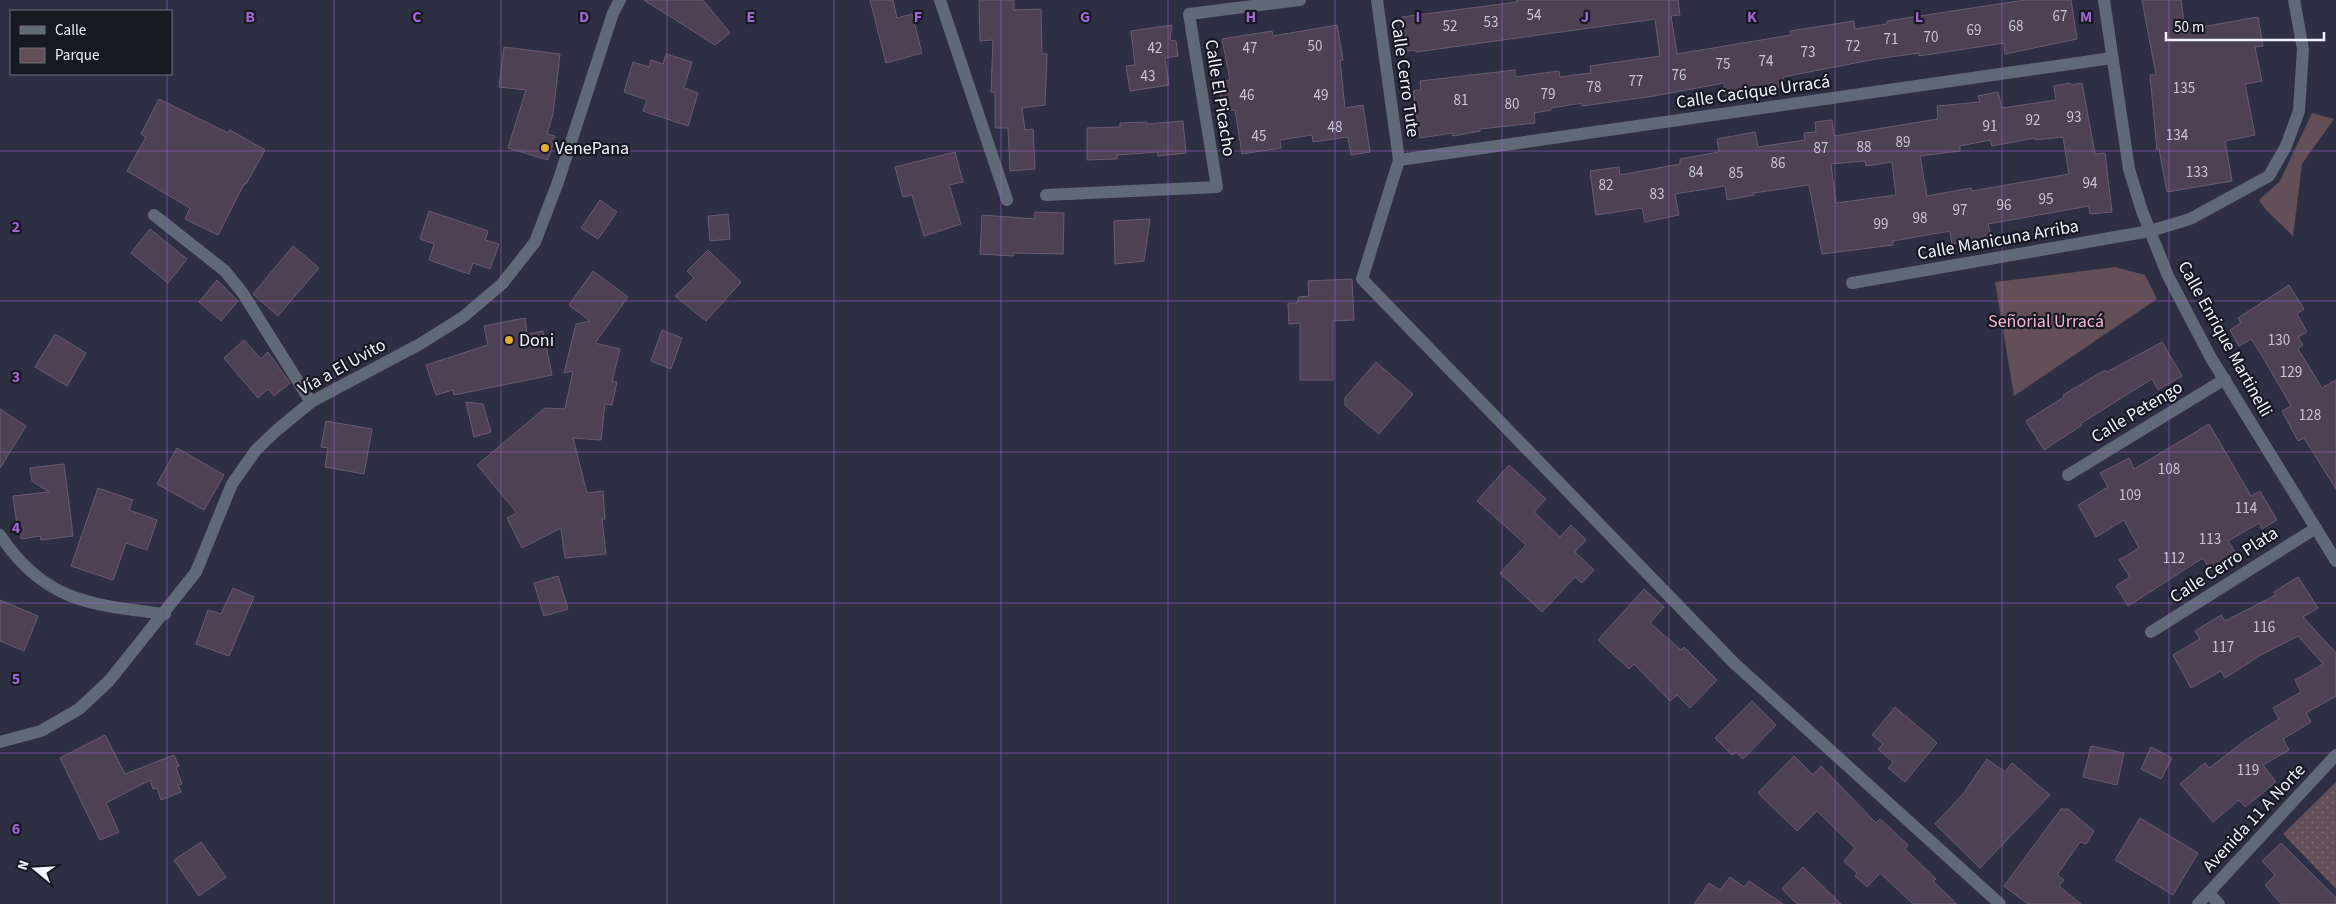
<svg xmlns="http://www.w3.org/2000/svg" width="2336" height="904" font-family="'Source Sans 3',sans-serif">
  <defs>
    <pattern id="grass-dots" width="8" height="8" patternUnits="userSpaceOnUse" patternTransform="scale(1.25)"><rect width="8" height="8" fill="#634f58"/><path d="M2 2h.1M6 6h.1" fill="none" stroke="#7a6971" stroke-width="1.8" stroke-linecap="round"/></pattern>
  </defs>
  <rect width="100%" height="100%" fill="#2f2f43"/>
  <!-- grass -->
  <path fill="url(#grass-dots)" d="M2336,782V889L2283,834Z"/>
  <!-- park -->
  <g fill="#634f58">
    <path d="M2312,113L2334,119L2302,164L2293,237C2282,223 2268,215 2259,200L2280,181Z"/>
    <path d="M2115,267L2145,275L2157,299L2014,396L1995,282Z"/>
  </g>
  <!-- building -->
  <g fill="#4f4154" stroke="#6a5c70" fill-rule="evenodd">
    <path d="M644,0H703L730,33L715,45Z"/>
    <path d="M870,0H893L897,18L912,14L922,53L886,63Z"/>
    <path d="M979,0H1014V10L1041,9L1042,54H1047L1045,105L1022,108L1025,130L1033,129L1035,169L1010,171L1008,128H995V92H991L993,40L980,41Z"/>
    <path d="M1517,0H1678L1680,15L1671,16L1677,54L1791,35L1790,31L1854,21L1855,29L1887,24V21L2025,0H2071L2077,39L2005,54L2004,43L1919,56V53L1876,59L1783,77L1785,86L1741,93L1742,96L1726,98L1724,83L1654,96L1582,106V103L1551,108V110L1534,113L1535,123L1480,129V131L1453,136L1452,133L1420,138L1413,91L1421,90L1420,81L1515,70V77L1559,71L1560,77L1591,73L1590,66L1660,56L1655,19L1416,52L1415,50L1406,51L1402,17L1517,2Z"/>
    <path d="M2142,0H2181L2185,30L2258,17L2263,46L2255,47L2262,81L2245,84L2255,135L2225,141L2232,181L2167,192L2159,149L2157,150L2150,75H2156Z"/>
    <path d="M1172,25L1170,40L1176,41L1178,56L1165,58L1169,85L1130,91L1126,66L1135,65L1131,31Z"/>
    <path d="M1337,25L1343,60L1340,61L1345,108L1363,105L1370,152L1351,155L1348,137L1313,142L1312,135L1280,140L1281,148L1242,154L1235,110L1222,111L1219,81L1230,80L1222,39L1272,31L1273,36Z"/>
    <path d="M504,47L560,54L553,114L547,134L555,136L548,160L508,148L526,90L499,87Z"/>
    <path d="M666,54L692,62L684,88L698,93L688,126L643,111L647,100L624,92L633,62L649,67L651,60L663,64Z"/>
    <path d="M2070,83L2071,85L2082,83L2095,154L2105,153L2112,212L2090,214L2089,206L1988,224L1991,236L1952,244L1950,231L1893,241V245L1822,254L1809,185L1753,193L1754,195L1727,200L1725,186L1675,194L1679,215L1645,222L1642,208L1596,215L1590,171L1619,167L1620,175L1680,164V159L1719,152L1717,139L1755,132L1758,147L1805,140L1804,133L1816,132L1815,122L1832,120L1834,136L1938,119L1937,106L1980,102L1978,96L1998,92L2002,108L2056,100L2054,86ZM2063,137L2069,174L1972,191L1971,188L1927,196L1920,156L1960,151V146L1990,140L1992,146L2035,138V140ZM1865,161L1866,166L1892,162L1896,195L1836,203L1831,164Z"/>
    <path d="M159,99L228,133L230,130L265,150L246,184H244L218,235L185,219L190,208L127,171L146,137L141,134Z"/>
    <path d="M1183,121L1186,153L1158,156L1157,152L1117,155V159L1087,160V128L1120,127V123L1147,122V124Z"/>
    <path d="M955,152L963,182L949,185L961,224L924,236L912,195L903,197L895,167Z"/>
    <path d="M600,200L617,212L598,239L581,228Z"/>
    <path d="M429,211L488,231L485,240L499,244L490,269L473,263L469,274L429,260L434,244L420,239Z"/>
    <path d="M1035,212L1064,213L1063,254L1013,253V256L980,254L982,215L1035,219Z"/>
    <path d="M728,214L730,239L710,241L708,216Z"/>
    <path d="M1150,219L1144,261L1115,264L1114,221Z"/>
    <path d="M150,229L187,259L168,283L131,253Z"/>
    <path d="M293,246L319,268L278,316L253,294Z"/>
    <path d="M708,250L741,282L706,321L675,296L694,278L687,271Z"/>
    <path d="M593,271L628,297L595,343L620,349L612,381L617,382L612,405L605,404L601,440L573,438L587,493L603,491L605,519H602L606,554L565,558L561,528L522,548L507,518L517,513L477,465L545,408L565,409L573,371L564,373L576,324L590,321L569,305Z"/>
    <path d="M1352,279L1354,320L1333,321V380H1300V323L1289,324L1288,303H1297L1299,297L1309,296L1308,281Z"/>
    <path d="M217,280L238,301L221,321L199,302Z"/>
    <path d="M2289,285L2304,309L2297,314L2307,332L2298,337L2303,345L2298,349L2322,388L2336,380V489L2304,438L2298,441L2282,411L2291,406L2261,354L2251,339L2239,346L2230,330L2241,323L2238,318Z"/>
    <path d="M525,318L527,334L543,331L552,375L454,395L453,390L436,395L426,365L488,345L484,326Z"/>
    <path d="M662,330L682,338L671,369L651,361Z"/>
    <path d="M55,334L86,353L67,386L35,367Z"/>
    <path d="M244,340L261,359L268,352L290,383L274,396L268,389L258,398L224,358Z"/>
    <path d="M2162,342L2182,376L2158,390L2152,379L2080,424L2082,425L2044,450L2026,421L2064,397L2063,395L2105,370L2107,372Z"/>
    <path d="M1376,362L1413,394L1379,434L1345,405V398Z"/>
    <path d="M466,402L483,404L491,432L474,437Z"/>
    <path d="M0,409L26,426L0,468Z"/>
    <path d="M326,421L372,429L364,474L325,467L328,448L321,447Z"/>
    <path d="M2209,424L2251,496L2260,491L2277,520L2262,529L2259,523L2228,541L2237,555L2211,571L2203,558L2128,606L2116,586L2130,577L2119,560L2139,548L2124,520L2096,537L2078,505L2108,487L2100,473L2129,458L2134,469Z"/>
    <path d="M177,448L224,475L204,510L157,484Z"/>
    <path d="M64,464L73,536L41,540L40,536L21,539L20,526H17L13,496L49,492L32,481L30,468Z"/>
    <path d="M1509,465L1546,499L1534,512L1560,537L1571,525L1586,540L1575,552L1594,570L1582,583L1575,577L1542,612L1500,573L1526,545L1477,501Z"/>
    <path d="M98,488L133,500L129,510L157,520L147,550L126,543L113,580L71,566Z"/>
    <path d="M558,576L568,609L544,616L534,583Z"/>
    <path d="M2298,577L2318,608L2303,617L2336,653V696L2306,713L2311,722L2283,739L2289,750L2263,765L2276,782L2245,807L2239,800L2213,822L2180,784L2205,763L2209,768L2247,739L2279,719L2273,708L2301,692L2295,680L2323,664L2298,636L2261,655L2225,678L2221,671L2191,688L2173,655L2200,639L2195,631L2221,615L2225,621L2276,595L2274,592Z"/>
    <path d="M233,588L254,597L229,656L196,644L208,610L221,614Z"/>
    <path d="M1644,589L1664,607L1650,623L1681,650L1684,647L1717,680L1690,708L1677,695L1670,701L1634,664L1629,669L1598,640Z"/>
    <path d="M0,600L38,616L24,651L0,641Z"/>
    <path d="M1752,701L1776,725L1743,759L1736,752L1732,755L1715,738Z"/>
    <path d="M1895,707L1937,743L1905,782L1888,768L1893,762L1878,749L1883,744L1872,735Z"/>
    <path d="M105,735L125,774L174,755L179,766L176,767L182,784L178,785L181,792L161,800L157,788L153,789L150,780L106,803L119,832L100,840L60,758Z"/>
    <path d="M2091,746L2124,753L2117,785L2083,777Z"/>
    <path d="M2151,747L2172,758L2161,779L2141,769Z"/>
    <path d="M1794,756L1813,775L1821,766L1876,823L1880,819L1908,845L1905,849L1936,879L1933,881L1957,904H1913L1880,873L1867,887L1855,876L1857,873L1844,861L1855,848L1817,811L1797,831L1758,793Z"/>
    <path d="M1987,759L2005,772L2012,763L2050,795L1980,868L1935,824L1963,794Z"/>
    <path d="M2061,809H2068L2094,831L2086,844L2080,842L2057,875L2064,880L2059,886L2081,904H2028L2004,886Z"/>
    <path d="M2140,818L2198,853L2173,895L2115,860Z"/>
    <path d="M201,842L226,877L199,896L174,860Z"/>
    <path d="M2281,843L2336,898V904H2281L2265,885L2275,875L2262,861Z"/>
    <path d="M1803,867L1841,904H1797L1782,889Z"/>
    <path d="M1730,877L1744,887L1749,881L1783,904H1694L1709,883L1720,890Z"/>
  </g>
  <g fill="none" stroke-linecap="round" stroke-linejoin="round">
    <!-- minor -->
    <g stroke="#606a76" stroke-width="12">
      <path d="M940,0L1007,200"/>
      <path d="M1377,0L1399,160L1362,279L1734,663L2000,904"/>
      <path d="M2104,0L2129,169L2142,211L2168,276L2211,358L2336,561"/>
      <path d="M1399,160L2112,58"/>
      <path d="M1046,195L1217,187L1189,14L1300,0"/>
      <path d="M154,215L225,271L242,292L311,402"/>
      <path d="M1852,283L2150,231L2190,219L2269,176L2286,146L2299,111L2303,49L2294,0"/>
      <path d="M2068,475L2225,379"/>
      <path d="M0,535C44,602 92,605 165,614"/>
      <path d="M2151,632L2316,528"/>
      <path d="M2209,893L2219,904"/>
      <path d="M2198,904L2336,755"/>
    </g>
    <!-- tertiary -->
    <path stroke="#606a76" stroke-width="12" d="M0,742L41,731L79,709L109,681L196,572L232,484L256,450L277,430L311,402L420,344L463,317L502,284L535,242L558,182L613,13L620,0"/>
  </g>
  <!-- grid -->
  <path fill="none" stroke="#9e67d2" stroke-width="1" stroke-opacity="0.55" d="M167,0V11M334,0V904M501,0V904M667,0V904M834,0V904M1001,0V904M1168,0V904M1335,0V904M1502,0V904M1669,0V904M1835,0V904M2002,0V904M2169,0V904M167,74V904M0,151H2336M0,301H2336M0,452H2336M0,603H2336M0,753H2336"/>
  <!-- markers -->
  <g fill="#e2af34" stroke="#181822" stroke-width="2">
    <circle cx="545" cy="148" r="5"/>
    <circle cx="509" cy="340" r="5"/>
  </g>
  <g text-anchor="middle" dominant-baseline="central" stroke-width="4.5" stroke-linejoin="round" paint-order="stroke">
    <!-- number labels -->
    <g font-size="15" fill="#c8c5d4">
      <text x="1534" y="15">54</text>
      <text x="2060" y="16">67</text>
      <text x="1491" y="22">53</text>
      <text x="1450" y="26">52</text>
      <text x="2016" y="26">68</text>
      <text x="1974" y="30">69</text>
      <text x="1931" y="37">70</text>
      <text x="1891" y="39">71</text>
      <text x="1315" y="46">50</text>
      <text x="1853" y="46">72</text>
      <text x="1155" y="48">42</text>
      <text x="1250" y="48">47</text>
      <text x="1808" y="52">73</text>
      <text x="1766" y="61">74</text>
      <text x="1723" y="64">75</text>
      <text x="1679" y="75">76</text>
      <text x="1148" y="76">43</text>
      <text x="1636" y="81">77</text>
      <text x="1594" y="87">78</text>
      <text x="2184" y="88">135</text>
      <text x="1548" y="94">79</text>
      <text x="1247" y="95">46</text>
      <text x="1321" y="95">49</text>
      <text x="1461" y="100">81</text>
      <text x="1512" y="104">80</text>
      <text x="2074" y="117">93</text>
      <text x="2033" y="120">92</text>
      <text x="1990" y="126">91</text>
      <text x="1335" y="127">48</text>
      <text x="2177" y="135">134</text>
      <text x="1259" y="136">45</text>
      <text x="1903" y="142">89</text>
      <text x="1864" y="147">88</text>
      <text x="1821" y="148">87</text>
      <text x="1778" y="163">86</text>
      <text x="1696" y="172">84</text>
      <text x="2197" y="172">133</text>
      <text x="1736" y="173">85</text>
      <text x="2090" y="183">94</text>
      <text x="1606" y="185">82</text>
      <text x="1657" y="194">83</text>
      <text x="2046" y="199">95</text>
      <text x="2004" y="205">96</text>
      <text x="1960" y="210">97</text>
      <text x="1920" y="218">98</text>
      <text x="1881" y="224">99</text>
      <text x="2279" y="340">130</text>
      <text x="2291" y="372">129</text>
      <text x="2310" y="415">128</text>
      <text x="2169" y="469">108</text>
      <text x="2130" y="495">109</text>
      <text x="2246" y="508">114</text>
      <text x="2210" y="539">113</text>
      <text x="2174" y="558">112</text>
      <text x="2264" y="627">116</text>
      <text x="2223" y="647">117</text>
      <text x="2248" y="770">119</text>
    </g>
    <!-- street labels -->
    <g font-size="18" fill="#f1f1ff" stroke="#181822">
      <text transform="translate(1405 78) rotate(82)">Calle Cerro Tute</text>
      <text transform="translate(1753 92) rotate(-8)">Calle Cacique Urracá</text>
      <text transform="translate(1220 98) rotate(81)">Calle El Picacho</text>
      <text transform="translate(1998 240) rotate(-10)">Calle Manicuna Arriba</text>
      <text transform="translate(2225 339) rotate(61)">Calle Enrique Martinelli</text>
      <text transform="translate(342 367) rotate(-29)">Vía a El Uvito</text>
      <text transform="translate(2137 412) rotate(-31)">Calle Petengo</text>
      <text transform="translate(2224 565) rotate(-33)">Calle Cerro Plata</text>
      <text transform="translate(2254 818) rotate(-47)">Avenida 11 A Norte</text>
    </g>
    <!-- poi labels -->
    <g font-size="18" fill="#f1f1ff" stroke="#181822" text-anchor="start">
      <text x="555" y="148">VenePana</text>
      <text x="519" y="340">Doni</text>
    </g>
    <!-- park labels -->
    <g font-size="18" fill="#f3b5d3" stroke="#181822">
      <text x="2046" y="321">Señorial Urracá</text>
    </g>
  </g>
  <g font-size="16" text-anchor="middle" font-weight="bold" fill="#9e67d2" stroke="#181822" stroke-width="4.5" stroke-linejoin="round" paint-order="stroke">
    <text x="250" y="22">B</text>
    <text x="417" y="22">C</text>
    <text x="584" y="22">D</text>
    <text x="751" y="22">E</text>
    <text x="918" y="22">F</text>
    <text x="1085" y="22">G</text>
    <text x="1251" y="22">H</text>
    <text x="1418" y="22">I</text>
    <text x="1585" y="22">J</text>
    <text x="1752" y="22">K</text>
    <text x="1919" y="22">L</text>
    <text x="2086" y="22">M</text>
    <text x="16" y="232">2</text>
    <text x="16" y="382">3</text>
    <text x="16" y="533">4</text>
    <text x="16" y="684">5</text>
    <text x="16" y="834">6</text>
  </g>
  <!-- legend -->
  <rect x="10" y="10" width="162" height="65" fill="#181822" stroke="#6f6f7a"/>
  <rect x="20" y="26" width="25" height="8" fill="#606a76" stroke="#6f6f7a"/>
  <text x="55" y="35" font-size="15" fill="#f1f1ff">Calle</text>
  <rect x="20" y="48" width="25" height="15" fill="#634f58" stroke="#6f6f7a"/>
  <text x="55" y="60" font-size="15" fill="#f1f1ff">Parque</text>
  <!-- north arrow -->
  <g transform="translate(35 869) rotate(288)" stroke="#181822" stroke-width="4" paint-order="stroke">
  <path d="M0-4L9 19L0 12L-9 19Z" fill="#f1f1ff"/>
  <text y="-8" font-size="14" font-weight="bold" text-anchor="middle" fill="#f1f1ff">N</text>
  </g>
  <!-- scale -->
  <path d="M2166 32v8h158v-8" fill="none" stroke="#f1f1ff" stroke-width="2.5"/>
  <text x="2174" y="32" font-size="15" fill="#f1f1ff" stroke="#181822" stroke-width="4" paint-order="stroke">50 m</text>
</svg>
